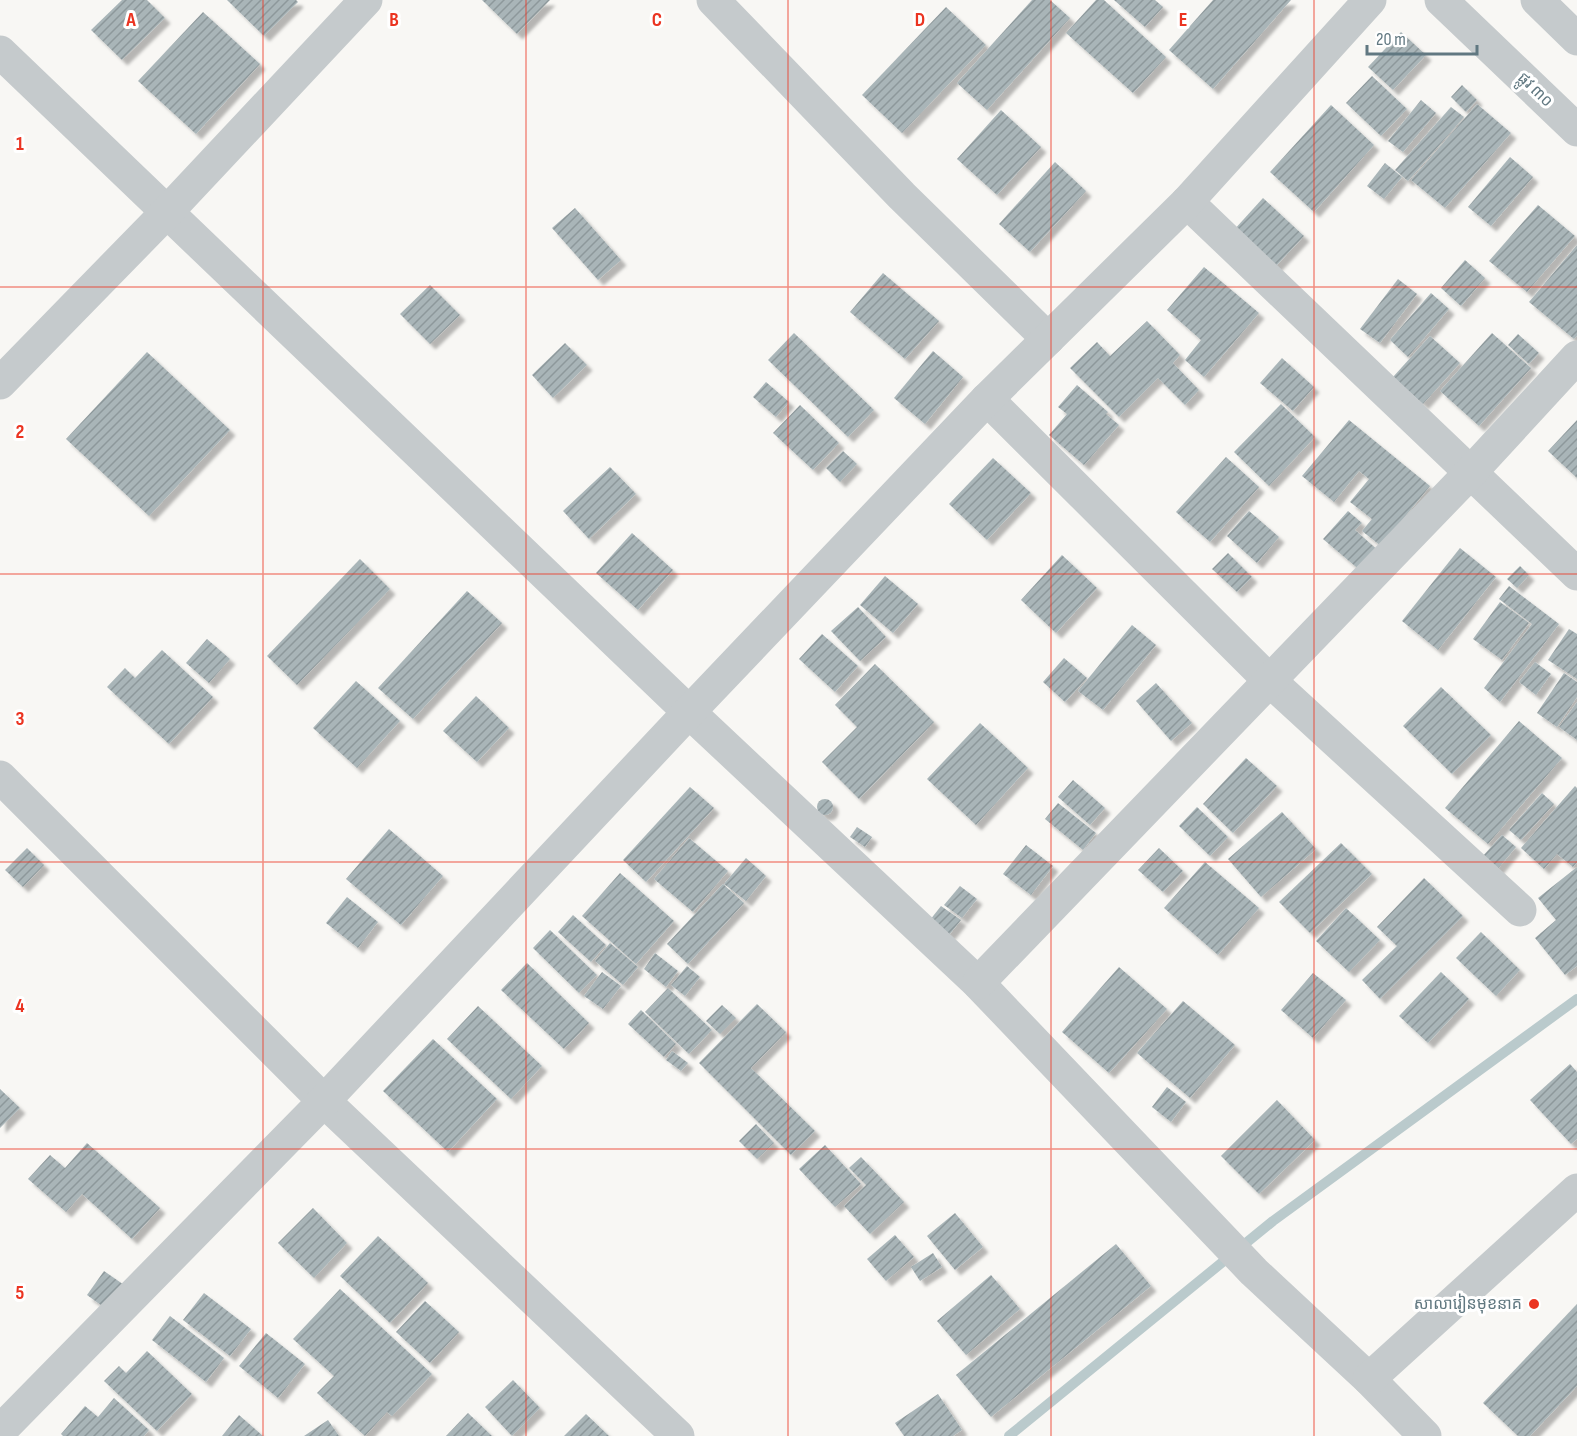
<svg xmlns="http://www.w3.org/2000/svg" width="1577" height="1436" font-family="'Sofia Sans Condensed','Noto Sans Khmer',sans-serif">
  <defs>
    <pattern id="building-hatch" width="6" height="6" patternUnits="userSpaceOnUse" patternTransform="scale(1.5)"><rect width="6" height="6" fill="#a9b5b8"/><path d="M-1 1l2-2M0 6l6-6M5 7l2-2" fill="none" stroke="#8d989b"/></pattern>
    <filter id="shadow"><feDropShadow dx="5.5" dy="5.5" stdDeviation="1.5" flood-color="#0004"/></filter>
  </defs>
  <rect width="100%" height="100%" fill="#f8f7f4"/>
  <g fill="none" stroke-linecap="round" stroke-linejoin="round">
    <!-- stream -->
    <path stroke="#bacacc" stroke-width="10" d="M1009,1436L1273,1221L1577,999"/>
  </g>
  <!-- building -->
  <g fill="url(#building-hatch)" filter="url(#shadow)">
    <path d="M122,0H147L165,18L122,60L91,30Z"/>
    <path d="M227,0H296L298,2L264,36Z"/>
    <path d="M482,0H550L517,34Z"/>
    <path d="M1032,0H1050L1070,18L987,110L957,83Z"/>
    <path d="M1096,0H1104L1166,57L1133,93L1066,33Z"/>
    <path d="M1114,0H1155L1163,7L1145,27Z"/>
    <path d="M1213,0H1291L1213,89L1169,50Z"/>
    <path d="M946,7L986,45L902,133L862,95Z"/>
    <path d="M203,12L260,64L196,134L138,81Z"/>
    <path d="M1401,32L1426,55L1393,90L1368,67Z"/>
    <path d="M1372,76L1407,109L1381,136L1346,103Z"/>
    <path d="M1462,85L1477,100L1466,112L1451,97Z"/>
    <path d="M1421,100L1436,113L1403,152L1388,141Z"/>
    <path d="M1477,104L1511,133L1445,208L1411,180Z"/>
    <path d="M1331,105L1374,145L1314,212L1270,172Z"/>
    <path d="M1451,107L1464,117L1408,181L1395,170Z"/>
    <path d="M1001,110L1041,147L997,195L957,159Z"/>
    <path d="M1510,157L1533,177L1491,226L1468,207Z"/>
    <path d="M1055,162L1086,191L1030,252L999,224Z"/>
    <path d="M1385,163L1402,177L1384,199L1367,186Z"/>
    <path d="M1263,198L1304,236L1274,268L1233,231Z"/>
    <path d="M1538,205L1575,236L1527,292L1489,261Z"/>
    <path d="M575,208L621,260L598,280L552,228Z"/>
    <path d="M1577,245V336L1574,339L1529,302Z"/>
    <path d="M1465,260L1485,278L1461,306L1441,288Z"/>
    <path d="M1204,267L1259,313L1204,377L1185,360L1201,340L1167,310Z"/>
    <path d="M883,273L939,321L905,359L850,312Z"/>
    <path d="M1398,279L1417,294L1380,343L1360,329Z"/>
    <path d="M430,285L460,315L430,344L400,314Z"/>
    <path d="M1431,293L1449,309L1408,357L1390,340Z"/>
    <path d="M1147,321L1180,355L1173,363L1199,390L1185,405L1158,378L1119,417L1070,368L1097,342L1110,356Z"/>
    <path d="M794,333L874,410L848,437L768,360Z"/>
    <path d="M1492,333L1531,368L1479,426L1440,391Z"/>
    <path d="M1518,334L1539,353L1529,364L1508,345Z"/>
    <path d="M1430,336L1460,363L1423,404L1393,377Z"/>
    <path d="M565,343L587,365L553,398L532,375Z"/>
    <path d="M933,351L963,377L925,424L894,398Z"/>
    <path d="M147,352L230,430L149,516L66,439Z"/>
    <path d="M1282,358L1314,387L1293,411L1260,383Z"/>
    <path d="M766,382L789,402L776,417L753,397Z"/>
    <path d="M1077,385L1108,412L1106,414L1119,425L1084,465L1049,435L1067,414L1058,407Z"/>
    <path d="M1281,404L1315,437L1269,486L1234,452Z"/>
    <path d="M800,405L839,443L813,470L773,433Z"/>
    <path d="M1349,420L1430,486L1381,546L1362,531L1372,519L1350,502L1369,479L1359,471L1334,502L1302,476Z"/>
    <path d="M1577,420V478L1548,451Z"/>
    <path d="M843,451L857,464L840,482L826,468Z"/>
    <path d="M1226,457L1259,487L1210,542L1176,512Z"/>
    <path d="M993,458L1031,493L987,540L949,504Z"/>
    <path d="M610,467L636,494L589,539L563,511Z"/>
    <path d="M1249,511L1279,537L1257,563L1227,536Z"/>
    <path d="M1348,511L1362,523L1355,530L1380,552L1362,572L1323,539Z"/>
    <path d="M632,533L673,570L638,610L596,573Z"/>
    <path d="M1460,548L1496,577L1438,650L1402,621Z"/>
    <path d="M1228,553L1252,577L1237,592L1212,569Z"/>
    <path d="M1062,555L1097,588L1056,633L1021,600Z"/>
    <path d="M360,559L390,589L297,685L267,656Z"/>
    <path d="M1520,566L1529,575L1517,588L1507,579Z"/>
    <path d="M885,576L918,604L893,633L860,605Z"/>
    <path d="M1509,586L1559,624L1500,702L1484,688L1532,624L1499,599Z"/>
    <path d="M467,591L502,623L413,719L378,688Z"/>
    <path d="M1500,602L1529,623L1502,660L1473,639Z"/>
    <path d="M858,607L886,637L860,661L831,631Z"/>
    <path d="M1132,625L1156,645L1103,710L1078,691Z"/>
    <path d="M1569,629L1577,634V679L1548,660Z"/>
    <path d="M822,634L858,666L835,692L799,659Z"/>
    <path d="M207,639L230,659L209,683L186,663Z"/>
    <path d="M162,650L213,697L169,744L107,687L125,668L135,678Z"/>
    <path d="M1064,658L1087,678L1065,702L1043,682Z"/>
    <path d="M1535,662L1551,674L1536,695L1519,682Z"/>
    <path d="M875,664L934,722L859,799L822,762L857,727L835,705Z"/>
    <path d="M1564,673L1577,682V697L1557,727L1537,713Z"/>
    <path d="M356,681L400,721L357,768L313,728Z"/>
    <path d="M1156,683L1192,723L1171,741L1136,701Z"/>
    <path d="M1441,687L1491,735L1452,774L1403,726Z"/>
    <path d="M476,696L509,728L477,762L443,731Z"/>
    <path d="M1577,702V740L1559,727Z"/>
    <path d="M1519,721L1562,758L1488,844L1445,808Z"/>
    <path d="M980,723L1028,768L976,825L927,779Z"/>
    <path d="M1246,758L1277,786L1233,833L1203,804Z"/>
    <path d="M1073,780L1105,808L1090,825L1058,797Z"/>
    <path d="M1575,786L1577,788V862L1573,867L1557,854L1544,869L1521,848Z"/>
    <path d="M690,787L714,808L646,882L623,860Z"/>
    <path d="M1542,793L1554,804L1521,840L1509,830Z"/>
    <circle cx="825" cy="807" r="8"/>
    <path d="M1058,803L1096,833L1083,850L1045,819Z"/>
    <path d="M1197,807L1228,837L1210,856L1179,826Z"/>
    <path d="M1282,812L1316,849L1261,897L1228,859Z"/>
    <path d="M857,827L872,837L865,847L850,837Z"/>
    <path d="M389,829L443,876L401,925L346,879Z"/>
    <path d="M1502,835L1516,847L1496,871L1481,858Z"/>
    <path d="M689,838L728,871L693,912L654,879Z"/>
    <path d="M1341,843L1372,874L1310,933L1279,902Z"/>
    <path d="M1026,845L1053,866L1031,895L1003,874Z"/>
    <path d="M27,848L44,865L23,887L5,870Z"/>
    <path d="M1159,848L1183,871L1163,892L1138,870Z"/>
    <path d="M746,858L766,876L746,901L724,884Z"/>
    <path d="M1205,862L1259,908L1218,955L1164,908Z"/>
    <path d="M1577,867V966L1565,975L1535,938L1556,920L1538,898Z"/>
    <path d="M620,873L674,921L636,964L582,916Z"/>
    <path d="M1424,878L1463,916L1380,999L1362,980L1397,946L1377,927Z"/>
    <path d="M723,884L744,903L688,964L667,944Z"/>
    <path d="M960,886L977,899L962,918L944,905Z"/>
    <path d="M347,897L378,922L358,948L326,923Z"/>
    <path d="M941,906L961,920L949,935L930,920Z"/>
    <path d="M1346,908L1380,940L1349,972L1316,941Z"/>
    <path d="M573,915L606,945L591,962L558,932Z"/>
    <path d="M550,930L597,975L579,993L533,948Z"/>
    <path d="M1481,932L1520,970L1496,996L1456,958Z"/>
    <path d="M610,943L638,967L623,985L595,961Z"/>
    <path d="M655,953L678,971L666,987L644,969Z"/>
    <path d="M527,963L589,1023L564,1049L501,990Z"/>
    <path d="M687,966L700,977L685,996L671,985Z"/>
    <path d="M1119,967L1167,1009L1109,1073L1062,1032Z"/>
    <path d="M602,972L621,986L603,1009L584,996Z"/>
    <path d="M1441,972L1469,999L1428,1043L1399,1016Z"/>
    <path d="M1313,973L1346,1000L1313,1038L1281,1010Z"/>
    <path d="M668,988L712,1030L689,1054L645,1012Z"/>
    <path d="M1183,1001L1235,1045L1190,1098L1137,1053Z"/>
    <path d="M757,1004L786,1032L751,1068L815,1131L791,1155L699,1063Z"/>
    <path d="M722,1005L736,1018L720,1034L706,1021Z"/>
    <path d="M478,1006L542,1066L511,1099L447,1039Z"/>
    <path d="M641,1010L676,1044L664,1057L628,1024Z"/>
    <path d="M433,1039L497,1099L448,1152L383,1091Z"/>
    <path d="M672,1051L688,1063L681,1071L666,1060Z"/>
    <path d="M1570,1064L1577,1072V1139L1571,1144L1530,1100Z"/>
    <path d="M1167,1087L1186,1102L1171,1122L1152,1107Z"/>
    <path d="M0,1089L20,1108L0,1128Z"/>
    <path d="M1277,1100L1315,1140L1259,1194L1221,1156Z"/>
    <path d="M756,1124L774,1143L757,1159L739,1141Z"/>
    <path d="M87,1143L160,1208L132,1239L82,1194L66,1212L28,1179L50,1155L65,1168Z"/>
    <path d="M825,1145L861,1184L835,1207L799,1169Z"/>
    <path d="M861,1157L904,1202L870,1234L844,1206L866,1185L849,1168Z"/>
    <path d="M313,1208L347,1243L314,1278L278,1243Z"/>
    <path d="M955,1213L983,1247L955,1270L927,1236Z"/>
    <path d="M895,1235L914,1257L886,1281L867,1259Z"/>
    <path d="M378,1236L428,1283L390,1323L340,1276Z"/>
    <path d="M1116,1244L1151,1286L991,1417L956,1375Z"/>
    <path d="M933,1253L942,1267L920,1281L911,1267Z"/>
    <path d="M104,1271L127,1287L109,1311L87,1295Z"/>
    <path d="M991,1275L1020,1309L966,1355L937,1321Z"/>
    <path d="M340,1289L432,1374L392,1416L387,1412L365,1436L317,1393L334,1376L293,1339Z"/>
    <path d="M204,1293L251,1329L230,1356L183,1320Z"/>
    <path d="M425,1301L459,1332L430,1363L396,1332Z"/>
    <path d="M1577,1304V1386L1530,1436H1518L1483,1403Z"/>
    <path d="M170,1316L224,1358L206,1382L152,1340Z"/>
    <path d="M266,1333L305,1364L278,1398L239,1366Z"/>
    <path d="M147,1351L192,1394L157,1431L104,1381L119,1366L126,1373Z"/>
    <path d="M513,1380L540,1408L512,1436L485,1407Z"/>
    <path d="M938,1394L962,1430L953,1436H904L895,1423Z"/>
    <path d="M114,1398L149,1430L144,1436H63L61,1434L85,1406L98,1417Z"/>
    <path d="M468,1413L492,1436H446Z"/>
    <path d="M586,1414L609,1436H564Z"/>
    <path d="M239,1415L263,1436H222Z"/>
    <path d="M328,1420L339,1436H304Z"/>
  </g>
  <g fill="none" stroke-linecap="round" stroke-linejoin="round">
    <!-- minor -->
    <g stroke="#c5cacc" stroke-width="33">
      <path d="M713,0L902,196L1048,339"/>
      <path d="M1441,0L1577,130"/>
      <path d="M1537,0L1577,39"/>
      <path d="M0,52L689,712L978,983L1254,1272L1369,1379L1425,1436"/>
      <path d="M1187,202L1577,574"/>
      <path d="M0,383L167,212L366,0"/>
      <path d="M987,399L1269,680L1520,910"/>
      <path d="M0,777L324,1101L678,1436"/>
      <path d="M978,983L1471,472L1577,357"/>
      <path d="M1369,1379L1577,1190"/>
      <path d="M0,1431L324,1101L689,712L987,399L1187,202L1370,0"/>
    </g>
  </g>
  <!-- grid -->
  <path fill="none" stroke="#eb3421" stroke-width="1.5" stroke-opacity="0.55" d="M263,0V1436M526,0V1436M788,0V1436M1051,0V1436M1314,0V1436M0,287H1577M0,574H1577M0,862H1577M0,1149H1577"/>
  <!-- markers -->
  <circle fill="#eb3421" stroke="#fff" stroke-width="2" cx="1534" cy="1304" r="6"/>
  <g text-anchor="middle" dominant-baseline="central" stroke-width="6" stroke-linejoin="round" paint-order="stroke">
    <!-- street labels -->
    <g font-size="16" fill="#617881" stroke="#fff">
      <text transform="translate(1535 90) rotate(44)">ផ្លូវ ៣០</text>
    </g>
    <!-- poi labels -->
    <g font-size="16" fill="#617881" stroke="#fff" text-anchor="end">
      <text x="1522" y="1304">សាលារៀនមុខនាគ</text>
    </g>
  </g>
  <g font-size="20" text-anchor="middle" font-weight="bold" fill="#eb3421" stroke="#fff" stroke-width="6" stroke-linejoin="round" paint-order="stroke">
    <text x="131" y="26">A</text>
    <text x="394" y="26">B</text>
    <text x="657" y="26">C</text>
    <text x="920" y="26">D</text>
    <text x="1183" y="26">E</text>
    <text x="20" y="150">1</text>
    <text x="20" y="438">2</text>
    <text x="20" y="725">3</text>
    <text x="20" y="1012">4</text>
    <text x="20" y="1299">5</text>
  </g>
  <!-- scale -->
  <path d="M1367 45v9h110v-9" fill="none" stroke="#617881" stroke-width="3"/>
  <text x="1376" y="45" font-size="18" fill="#617881" stroke="#ffffff" stroke-width="4.5" paint-order="stroke">20 m</text>
</svg>
